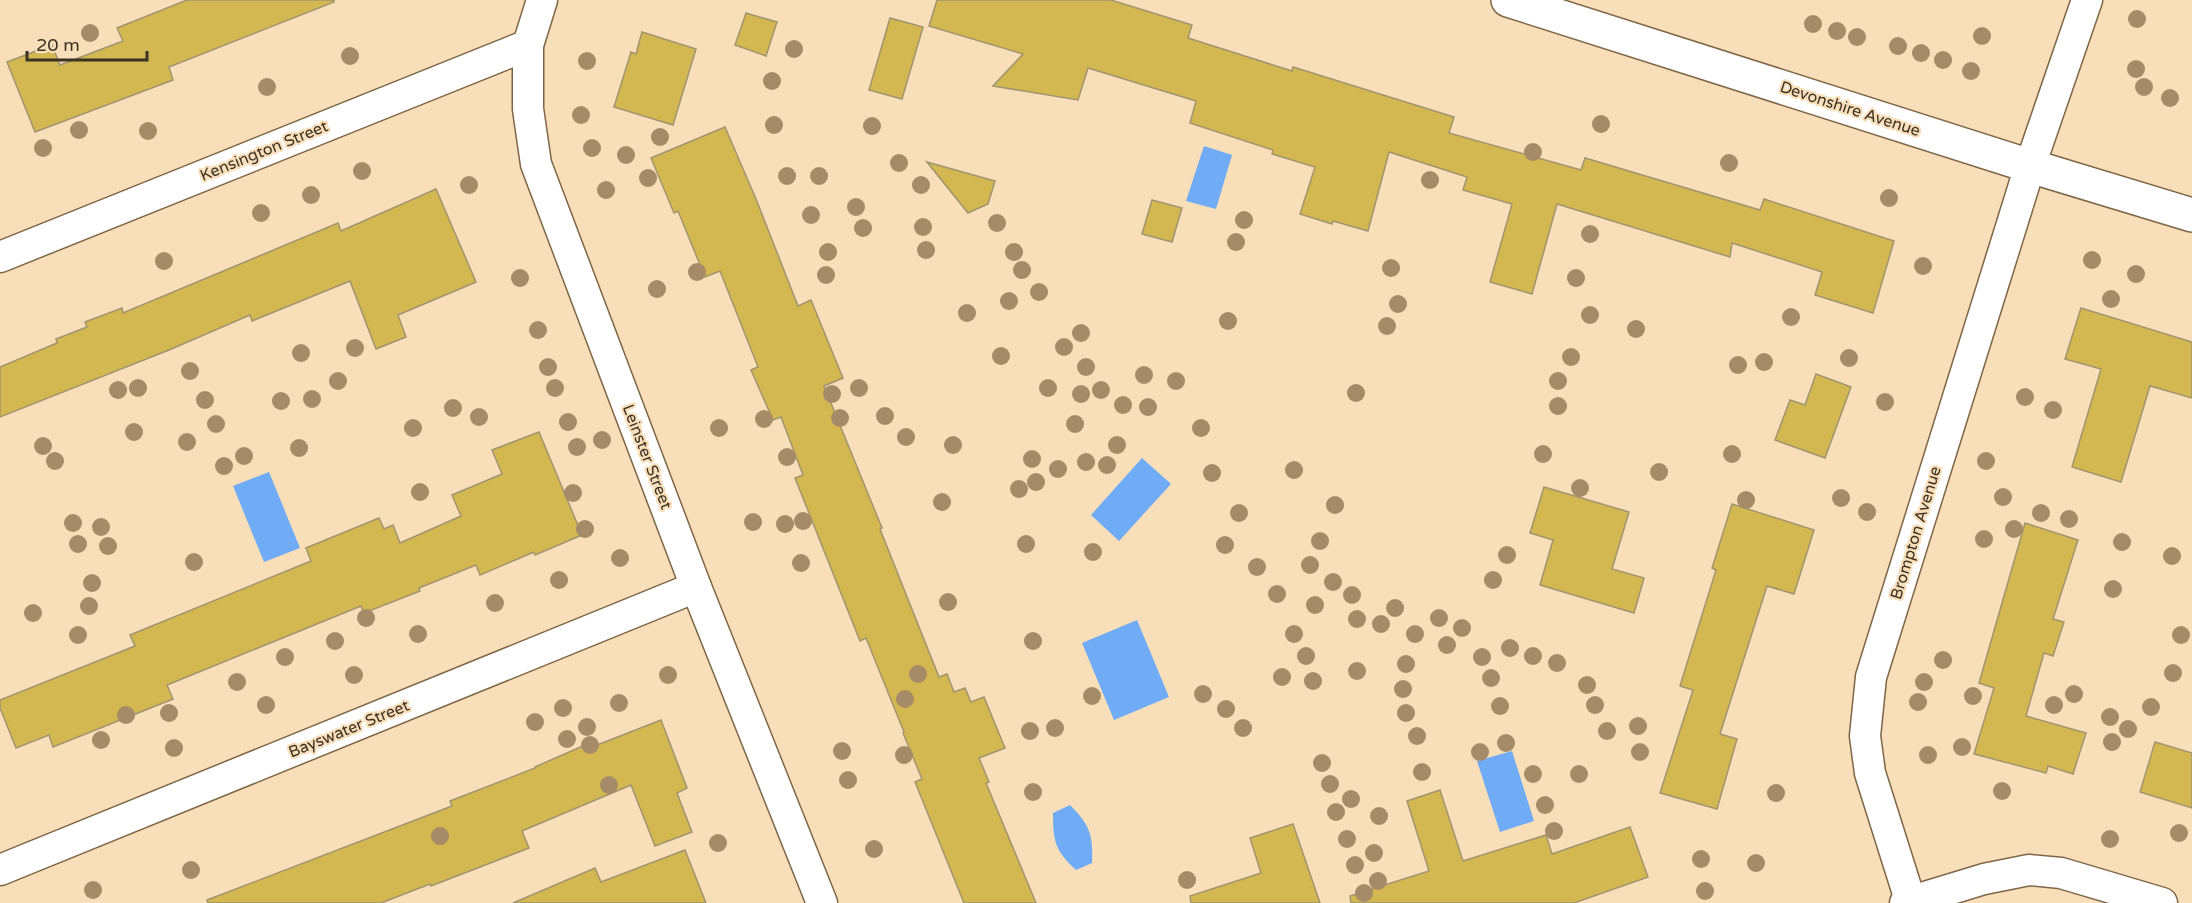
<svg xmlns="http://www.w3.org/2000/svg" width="2192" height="903" font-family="'Varela Round',sans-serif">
  <rect width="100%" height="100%" fill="#f9deba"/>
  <!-- water -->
  <g fill="#70acf6">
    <path d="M1204,146L1232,155L1216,209L1186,201Z"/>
    <path d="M1142,458L1171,484L1119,541L1091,515Z"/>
    <path d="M269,472L300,548L264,562L233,486Z"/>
    <path d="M1137,620L1169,697L1114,720L1082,643Z"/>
    <path d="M1512,751L1534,821L1500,832L1477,761Z"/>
    <path d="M1070,805C1090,825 1093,835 1092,863L1076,870C1055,851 1053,841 1053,813Z"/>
  </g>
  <!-- building -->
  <g fill="#d3b751" stroke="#a0956e" stroke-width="1.5">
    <path d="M187,0H334V2L169,67L173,80L35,132L7,62L52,45L60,65L123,41L117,28Z"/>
    <path d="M937,0H1111L1192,25L1188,38L1292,71L1293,67L1454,117L1449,133L1581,170L1585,158L1760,210L1764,199L1894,241L1873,313L1815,295L1822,272L1732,243L1730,257L1557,204L1532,294L1490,282L1512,204L1463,190L1467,177L1389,152L1368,231L1333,221L1332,224L1300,214L1315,167L1272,154L1273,150L1190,123L1196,101L1088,68L1078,100L993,86L1023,54L929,26Z"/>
    <path d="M746,13L777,22L766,56L735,45Z"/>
    <path d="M890,18L923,27L902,99L869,90Z"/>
    <path d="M642,32L696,49L673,125L614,107L631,52L636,54Z"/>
    <path d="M725,127L756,199L798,306L811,300L843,378L824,386L882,528L880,529L939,677L947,674L954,692L965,688L971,702L984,697L1005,748L979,758L989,782L986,783L1036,903H964L915,782L922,779L903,733L904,732L866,638L860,641L795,478L803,475L781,417L773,420L751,370L758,367L720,271L705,277L678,211L674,213L651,158Z"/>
    <path d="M927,162L995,181L988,204L968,213Z"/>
    <path d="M436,189L476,282L398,315L406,337L376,349L350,281L252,321L250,315L169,350L0,417V367L57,343L56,339L87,327L85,322L122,308L123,313L338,223L341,231Z"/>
    <path d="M1152,200L1182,208L1172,242L1142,234Z"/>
    <path d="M2081,308L2192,342V398L2150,386L2121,482L2072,467L2101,369L2065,359Z"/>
    <path d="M1816,374L1851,387L1825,458L1775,440L1790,400L1805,405Z"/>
    <path d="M539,432L582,535L535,555L534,552L480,575L476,565L419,588L420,591L364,613L361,606L167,685L173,699L53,747L49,735L16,748L0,708V700L135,646L130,635L311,561L306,548L379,518L384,529L393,525L400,543L461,516L452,495L502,474L492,450Z"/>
    <path d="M1544,487L1629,512L1612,569L1644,578L1634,613L1540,585L1553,540L1530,533Z"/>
    <path d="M1732,504L1814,530L1794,594L1767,586L1720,734L1737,739L1717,809L1660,793L1693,690L1680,686L1716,570L1712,568Z"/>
    <path d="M2025,523L2078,540L2053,619L2064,622L2053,656L2044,653L2026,716L2086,733L2073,774L2048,766L2046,773L1974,754L1994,688L1979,683Z"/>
    <path d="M661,720L687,788L677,793L692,832L655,846L631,785L522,831L529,848L431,886L430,884L381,903H208L207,900L452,806L450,801L535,768V767L585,745L587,749Z"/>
    <path d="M2155,742L2192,753V808L2140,792Z"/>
    <path d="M1440,790L1463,861L1546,835L1552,854L1630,827L1648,877L1574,903H1351L1350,896L1429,871L1407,801Z"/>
    <path d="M1293,824L1320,903H1191L1190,896L1261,873L1250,838Z"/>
    <path d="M685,850L706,903H513L595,868L601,882Z"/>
  </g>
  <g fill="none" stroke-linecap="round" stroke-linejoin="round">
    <!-- street casing -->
    <g stroke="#7e6646" stroke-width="33">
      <g id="street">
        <path d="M542,0L528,45V109L536,164L696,587L822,903"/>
        <path d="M0,257L528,45"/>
        <path d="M0,870L696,587"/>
        <path d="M1905,903L1984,879L2029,870L2061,873L2162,903"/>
        <path d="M1911,903L1870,773L1865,736L1871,677L2030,166L2087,0"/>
      </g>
    </g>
    <!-- secondary casing -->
    <g stroke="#7e6646" stroke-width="36">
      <path id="secondary" d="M1508,0L2030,166L2192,215"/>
    </g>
    <!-- street -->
    <use href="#street" stroke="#fff" stroke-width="30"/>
    <!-- secondary -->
    <use href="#secondary" stroke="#fff" stroke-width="33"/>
  </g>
  <!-- trees -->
  <g fill="#a58b67">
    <circle cx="2137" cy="19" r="9"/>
    <circle cx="1813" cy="24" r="9"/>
    <circle cx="1837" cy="31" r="9"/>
    <circle cx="90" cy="33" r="9"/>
    <circle cx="1982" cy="36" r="9"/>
    <circle cx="1857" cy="37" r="9"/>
    <circle cx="1898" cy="46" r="9"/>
    <circle cx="794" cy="49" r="9"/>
    <circle cx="1921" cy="53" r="9"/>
    <circle cx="350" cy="56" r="9"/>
    <circle cx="1943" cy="60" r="9"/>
    <circle cx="587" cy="61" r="9"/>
    <circle cx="2136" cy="69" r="9"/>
    <circle cx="1971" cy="71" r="9"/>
    <circle cx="772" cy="81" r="9"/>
    <circle cx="267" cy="87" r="9"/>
    <circle cx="2144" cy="87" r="9"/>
    <circle cx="2170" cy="98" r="9"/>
    <circle cx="581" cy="115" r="9"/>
    <circle cx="1601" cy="124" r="9"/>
    <circle cx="774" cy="125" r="9"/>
    <circle cx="872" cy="126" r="9"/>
    <circle cx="79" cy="130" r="9"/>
    <circle cx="148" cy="131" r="9"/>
    <circle cx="660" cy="137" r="9"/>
    <circle cx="43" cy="148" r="9"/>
    <circle cx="592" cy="148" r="9"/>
    <circle cx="1533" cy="152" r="9"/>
    <circle cx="626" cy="155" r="9"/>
    <circle cx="899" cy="163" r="9"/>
    <circle cx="1729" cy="163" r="9"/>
    <circle cx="362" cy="171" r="9"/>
    <circle cx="787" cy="176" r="9"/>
    <circle cx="819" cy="176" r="9"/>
    <circle cx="648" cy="178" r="9"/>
    <circle cx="1430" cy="180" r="9"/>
    <circle cx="469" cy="185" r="9"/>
    <circle cx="921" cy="185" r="9"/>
    <circle cx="606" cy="190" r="9"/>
    <circle cx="311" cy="195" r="9"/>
    <circle cx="1889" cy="198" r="9"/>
    <circle cx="856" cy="207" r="9"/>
    <circle cx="261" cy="213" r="9"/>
    <circle cx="811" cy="215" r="9"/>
    <circle cx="1244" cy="220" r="9"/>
    <circle cx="997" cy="223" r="9"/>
    <circle cx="923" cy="227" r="9"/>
    <circle cx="863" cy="228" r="9"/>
    <circle cx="1590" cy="234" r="9"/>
    <circle cx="1236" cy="242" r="9"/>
    <circle cx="926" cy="250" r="9"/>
    <circle cx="828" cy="252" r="9"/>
    <circle cx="1014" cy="252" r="9"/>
    <circle cx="2092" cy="260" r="9"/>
    <circle cx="164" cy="261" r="9"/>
    <circle cx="1923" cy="266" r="9"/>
    <circle cx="1391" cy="268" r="9"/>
    <circle cx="1022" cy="270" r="9"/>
    <circle cx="697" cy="272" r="9"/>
    <circle cx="2136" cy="274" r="9"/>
    <circle cx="826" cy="275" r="9"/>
    <circle cx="520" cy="278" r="9"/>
    <circle cx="1576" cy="278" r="9"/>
    <circle cx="657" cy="289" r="9"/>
    <circle cx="1039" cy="292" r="9"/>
    <circle cx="2111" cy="299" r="9"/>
    <circle cx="1009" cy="301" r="9"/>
    <circle cx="1398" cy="304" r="9"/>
    <circle cx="967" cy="313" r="9"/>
    <circle cx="1590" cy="315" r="9"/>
    <circle cx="1791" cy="317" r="9"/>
    <circle cx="1228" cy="321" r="9"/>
    <circle cx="1387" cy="326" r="9"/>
    <circle cx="1636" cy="329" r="9"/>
    <circle cx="538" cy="330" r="9"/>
    <circle cx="1081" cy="333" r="9"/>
    <circle cx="1064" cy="347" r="9"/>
    <circle cx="355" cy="348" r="9"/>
    <circle cx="301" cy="353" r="9"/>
    <circle cx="1001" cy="356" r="9"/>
    <circle cx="1571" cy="357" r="9"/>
    <circle cx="1849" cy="358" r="9"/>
    <circle cx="1764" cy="362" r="9"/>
    <circle cx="1738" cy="365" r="9"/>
    <circle cx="548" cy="367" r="9"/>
    <circle cx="1086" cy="367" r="9"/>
    <circle cx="190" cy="371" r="9"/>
    <circle cx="1144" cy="375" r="9"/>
    <circle cx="338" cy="381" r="9"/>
    <circle cx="1176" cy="381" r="9"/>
    <circle cx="1558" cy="381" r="9"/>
    <circle cx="138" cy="388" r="9"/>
    <circle cx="555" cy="388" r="9"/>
    <circle cx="859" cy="388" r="9"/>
    <circle cx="1048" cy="388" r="9"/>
    <circle cx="118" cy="390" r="9"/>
    <circle cx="1101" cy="390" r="9"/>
    <circle cx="1356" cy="393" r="9"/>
    <circle cx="832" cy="394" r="9"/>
    <circle cx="1081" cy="394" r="9"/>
    <circle cx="2025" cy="397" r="9"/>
    <circle cx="312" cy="399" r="9"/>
    <circle cx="205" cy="400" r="9"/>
    <circle cx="281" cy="401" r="9"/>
    <circle cx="1885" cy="402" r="9"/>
    <circle cx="1123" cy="405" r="9"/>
    <circle cx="1558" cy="406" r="9"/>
    <circle cx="1148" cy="407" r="9"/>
    <circle cx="453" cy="408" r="9"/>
    <circle cx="2053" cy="410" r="9"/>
    <circle cx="885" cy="416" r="9"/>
    <circle cx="479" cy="417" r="9"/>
    <circle cx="840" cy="418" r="9"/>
    <circle cx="764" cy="419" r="9"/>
    <circle cx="568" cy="422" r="9"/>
    <circle cx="216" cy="424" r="9"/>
    <circle cx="1075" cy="424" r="9"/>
    <circle cx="413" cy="428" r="9"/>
    <circle cx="719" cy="428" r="9"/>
    <circle cx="1201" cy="428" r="9"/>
    <circle cx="134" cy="432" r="9"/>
    <circle cx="906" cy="437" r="9"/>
    <circle cx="602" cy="440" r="9"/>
    <circle cx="187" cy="442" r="9"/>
    <circle cx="953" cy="445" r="9"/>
    <circle cx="1117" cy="445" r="9"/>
    <circle cx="43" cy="446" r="9"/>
    <circle cx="577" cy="447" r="9"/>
    <circle cx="299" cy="448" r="9"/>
    <circle cx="1543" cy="454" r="9"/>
    <circle cx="1732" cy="454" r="9"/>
    <circle cx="244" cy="456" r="9"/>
    <circle cx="787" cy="457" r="9"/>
    <circle cx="1032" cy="459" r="9"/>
    <circle cx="55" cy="461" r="9"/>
    <circle cx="1986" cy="461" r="9"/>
    <circle cx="1086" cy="462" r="9"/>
    <circle cx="1107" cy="465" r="9"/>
    <circle cx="224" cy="466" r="9"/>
    <circle cx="1058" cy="469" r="9"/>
    <circle cx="1294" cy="470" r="9"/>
    <circle cx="1659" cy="472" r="9"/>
    <circle cx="1212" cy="473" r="9"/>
    <circle cx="1036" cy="482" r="9"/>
    <circle cx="1580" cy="488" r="9"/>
    <circle cx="1019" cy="489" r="9"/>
    <circle cx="420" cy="492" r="9"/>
    <circle cx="573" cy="493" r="9"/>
    <circle cx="2003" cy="497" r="9"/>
    <circle cx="1841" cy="498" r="9"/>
    <circle cx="1746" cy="500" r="9"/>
    <circle cx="942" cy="502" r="9"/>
    <circle cx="1335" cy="505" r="9"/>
    <circle cx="1867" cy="512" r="9"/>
    <circle cx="1239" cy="513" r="9"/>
    <circle cx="2041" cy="513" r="9"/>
    <circle cx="2069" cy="519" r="9"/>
    <circle cx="803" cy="521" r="9"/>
    <circle cx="753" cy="522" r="9"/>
    <circle cx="73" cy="523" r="9"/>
    <circle cx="785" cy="524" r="9"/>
    <circle cx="101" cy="527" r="9"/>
    <circle cx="585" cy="529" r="9"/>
    <circle cx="2014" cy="529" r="9"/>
    <circle cx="1984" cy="539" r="9"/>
    <circle cx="1320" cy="541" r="9"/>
    <circle cx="2122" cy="542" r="9"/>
    <circle cx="78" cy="544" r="9"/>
    <circle cx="1026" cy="544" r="9"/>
    <circle cx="1225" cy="545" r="9"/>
    <circle cx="108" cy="546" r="9"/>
    <circle cx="1093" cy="552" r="9"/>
    <circle cx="1507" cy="555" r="9"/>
    <circle cx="2172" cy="556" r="9"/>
    <circle cx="620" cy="558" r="9"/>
    <circle cx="194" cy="562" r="9"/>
    <circle cx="801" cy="563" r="9"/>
    <circle cx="1310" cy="565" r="9"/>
    <circle cx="1257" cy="567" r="9"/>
    <circle cx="559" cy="580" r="9"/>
    <circle cx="1493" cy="580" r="9"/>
    <circle cx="1333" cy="582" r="9"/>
    <circle cx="92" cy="583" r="9"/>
    <circle cx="2113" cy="589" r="9"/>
    <circle cx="1277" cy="594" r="9"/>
    <circle cx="1352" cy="595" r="9"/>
    <circle cx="948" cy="602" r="9"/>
    <circle cx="495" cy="603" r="9"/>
    <circle cx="1315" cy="605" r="9"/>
    <circle cx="89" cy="606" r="9"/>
    <circle cx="1395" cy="608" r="9"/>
    <circle cx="33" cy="613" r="9"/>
    <circle cx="366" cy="618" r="9"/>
    <circle cx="1439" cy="618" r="9"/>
    <circle cx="1357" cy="619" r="9"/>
    <circle cx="1381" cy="624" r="9"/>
    <circle cx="1462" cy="628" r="9"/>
    <circle cx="418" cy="634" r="9"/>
    <circle cx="1294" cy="634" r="9"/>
    <circle cx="1415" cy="634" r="9"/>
    <circle cx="78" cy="635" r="9"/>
    <circle cx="2181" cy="635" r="9"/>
    <circle cx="335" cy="641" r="9"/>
    <circle cx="1033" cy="641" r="9"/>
    <circle cx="1447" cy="645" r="9"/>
    <circle cx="1510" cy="648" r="9"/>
    <circle cx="1306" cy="656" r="9"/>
    <circle cx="1533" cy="656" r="9"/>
    <circle cx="285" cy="657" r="9"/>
    <circle cx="1482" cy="657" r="9"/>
    <circle cx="1943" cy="660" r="9"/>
    <circle cx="1557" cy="663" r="9"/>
    <circle cx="1406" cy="664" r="9"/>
    <circle cx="1357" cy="671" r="9"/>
    <circle cx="2173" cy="673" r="9"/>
    <circle cx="918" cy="674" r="9"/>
    <circle cx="354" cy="675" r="9"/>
    <circle cx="668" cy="675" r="9"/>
    <circle cx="1282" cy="677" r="9"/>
    <circle cx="1491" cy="678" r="9"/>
    <circle cx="1313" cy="681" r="9"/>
    <circle cx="237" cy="682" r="9"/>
    <circle cx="1924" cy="682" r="9"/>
    <circle cx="1587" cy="685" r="9"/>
    <circle cx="1403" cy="689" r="9"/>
    <circle cx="1203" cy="694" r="9"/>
    <circle cx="2074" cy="694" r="9"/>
    <circle cx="1092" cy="696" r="9"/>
    <circle cx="1973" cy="696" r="9"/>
    <circle cx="905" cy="699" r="9"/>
    <circle cx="1918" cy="702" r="9"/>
    <circle cx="619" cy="703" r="9"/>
    <circle cx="266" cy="705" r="9"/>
    <circle cx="1595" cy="705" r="9"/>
    <circle cx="2054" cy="705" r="9"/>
    <circle cx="1500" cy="706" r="9"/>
    <circle cx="2151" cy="707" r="9"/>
    <circle cx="563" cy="708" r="9"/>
    <circle cx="1226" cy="709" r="9"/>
    <circle cx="169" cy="713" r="9"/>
    <circle cx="1406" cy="713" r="9"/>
    <circle cx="126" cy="715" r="9"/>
    <circle cx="2110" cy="717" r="9"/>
    <circle cx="535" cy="722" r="9"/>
    <circle cx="1638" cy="726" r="9"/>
    <circle cx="587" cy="727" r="9"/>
    <circle cx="1055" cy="728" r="9"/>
    <circle cx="1243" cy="728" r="9"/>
    <circle cx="2128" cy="729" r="9"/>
    <circle cx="1030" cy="731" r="9"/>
    <circle cx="1607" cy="731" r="9"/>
    <circle cx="1417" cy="736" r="9"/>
    <circle cx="567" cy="739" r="9"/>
    <circle cx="101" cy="740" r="9"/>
    <circle cx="2112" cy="742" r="9"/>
    <circle cx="1506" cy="743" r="9"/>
    <circle cx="590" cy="745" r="9"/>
    <circle cx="1962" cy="747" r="9"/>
    <circle cx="174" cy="748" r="9"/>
    <circle cx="842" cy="751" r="9"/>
    <circle cx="1480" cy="752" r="9"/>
    <circle cx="1640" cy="752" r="9"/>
    <circle cx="904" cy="755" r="9"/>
    <circle cx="1928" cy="755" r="9"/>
    <circle cx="1322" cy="763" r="9"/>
    <circle cx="1422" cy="772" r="9"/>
    <circle cx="1533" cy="774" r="9"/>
    <circle cx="1579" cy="774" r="9"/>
    <circle cx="848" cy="780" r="9"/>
    <circle cx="1330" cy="784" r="9"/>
    <circle cx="609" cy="785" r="9"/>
    <circle cx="2002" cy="791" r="9"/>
    <circle cx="1033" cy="792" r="9"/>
    <circle cx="1776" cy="793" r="9"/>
    <circle cx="1351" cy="799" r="9"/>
    <circle cx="1545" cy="805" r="9"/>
    <circle cx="1336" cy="812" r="9"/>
    <circle cx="1379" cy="816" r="9"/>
    <circle cx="1554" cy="831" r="9"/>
    <circle cx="2179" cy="833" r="9"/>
    <circle cx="440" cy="836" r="9"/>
    <circle cx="1347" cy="839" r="9"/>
    <circle cx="2110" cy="839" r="9"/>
    <circle cx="718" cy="843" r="9"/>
    <circle cx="874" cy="849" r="9"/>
    <circle cx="1374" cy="853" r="9"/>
    <circle cx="1701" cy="859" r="9"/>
    <circle cx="1756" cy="863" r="9"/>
    <circle cx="1355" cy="865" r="9"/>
    <circle cx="191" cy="870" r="9"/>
    <circle cx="1187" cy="880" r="9"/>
    <circle cx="1378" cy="881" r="9"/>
    <circle cx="93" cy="890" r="9"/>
    <circle cx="1705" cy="891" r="9"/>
    <circle cx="1364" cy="893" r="9"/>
  </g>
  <g text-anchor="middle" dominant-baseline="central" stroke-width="4.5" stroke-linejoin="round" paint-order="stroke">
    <!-- street labels -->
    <g font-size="16" fill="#3c3224" stroke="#f9deba">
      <text transform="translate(1850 109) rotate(18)">Devonshire Avenue</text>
      <text transform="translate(264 151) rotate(-22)">Kensington Street</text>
      <text transform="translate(647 457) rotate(69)">Leinster Street</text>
      <text transform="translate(1916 533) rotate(-73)">Brompton Avenue</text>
      <text transform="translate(349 729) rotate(-22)">Bayswater Street</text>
    </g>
  </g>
  <!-- scale -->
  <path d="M27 51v9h120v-9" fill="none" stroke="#3c3224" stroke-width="3"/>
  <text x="36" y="51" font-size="18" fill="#3c3224" stroke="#f9deba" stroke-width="4.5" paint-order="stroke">20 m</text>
</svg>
